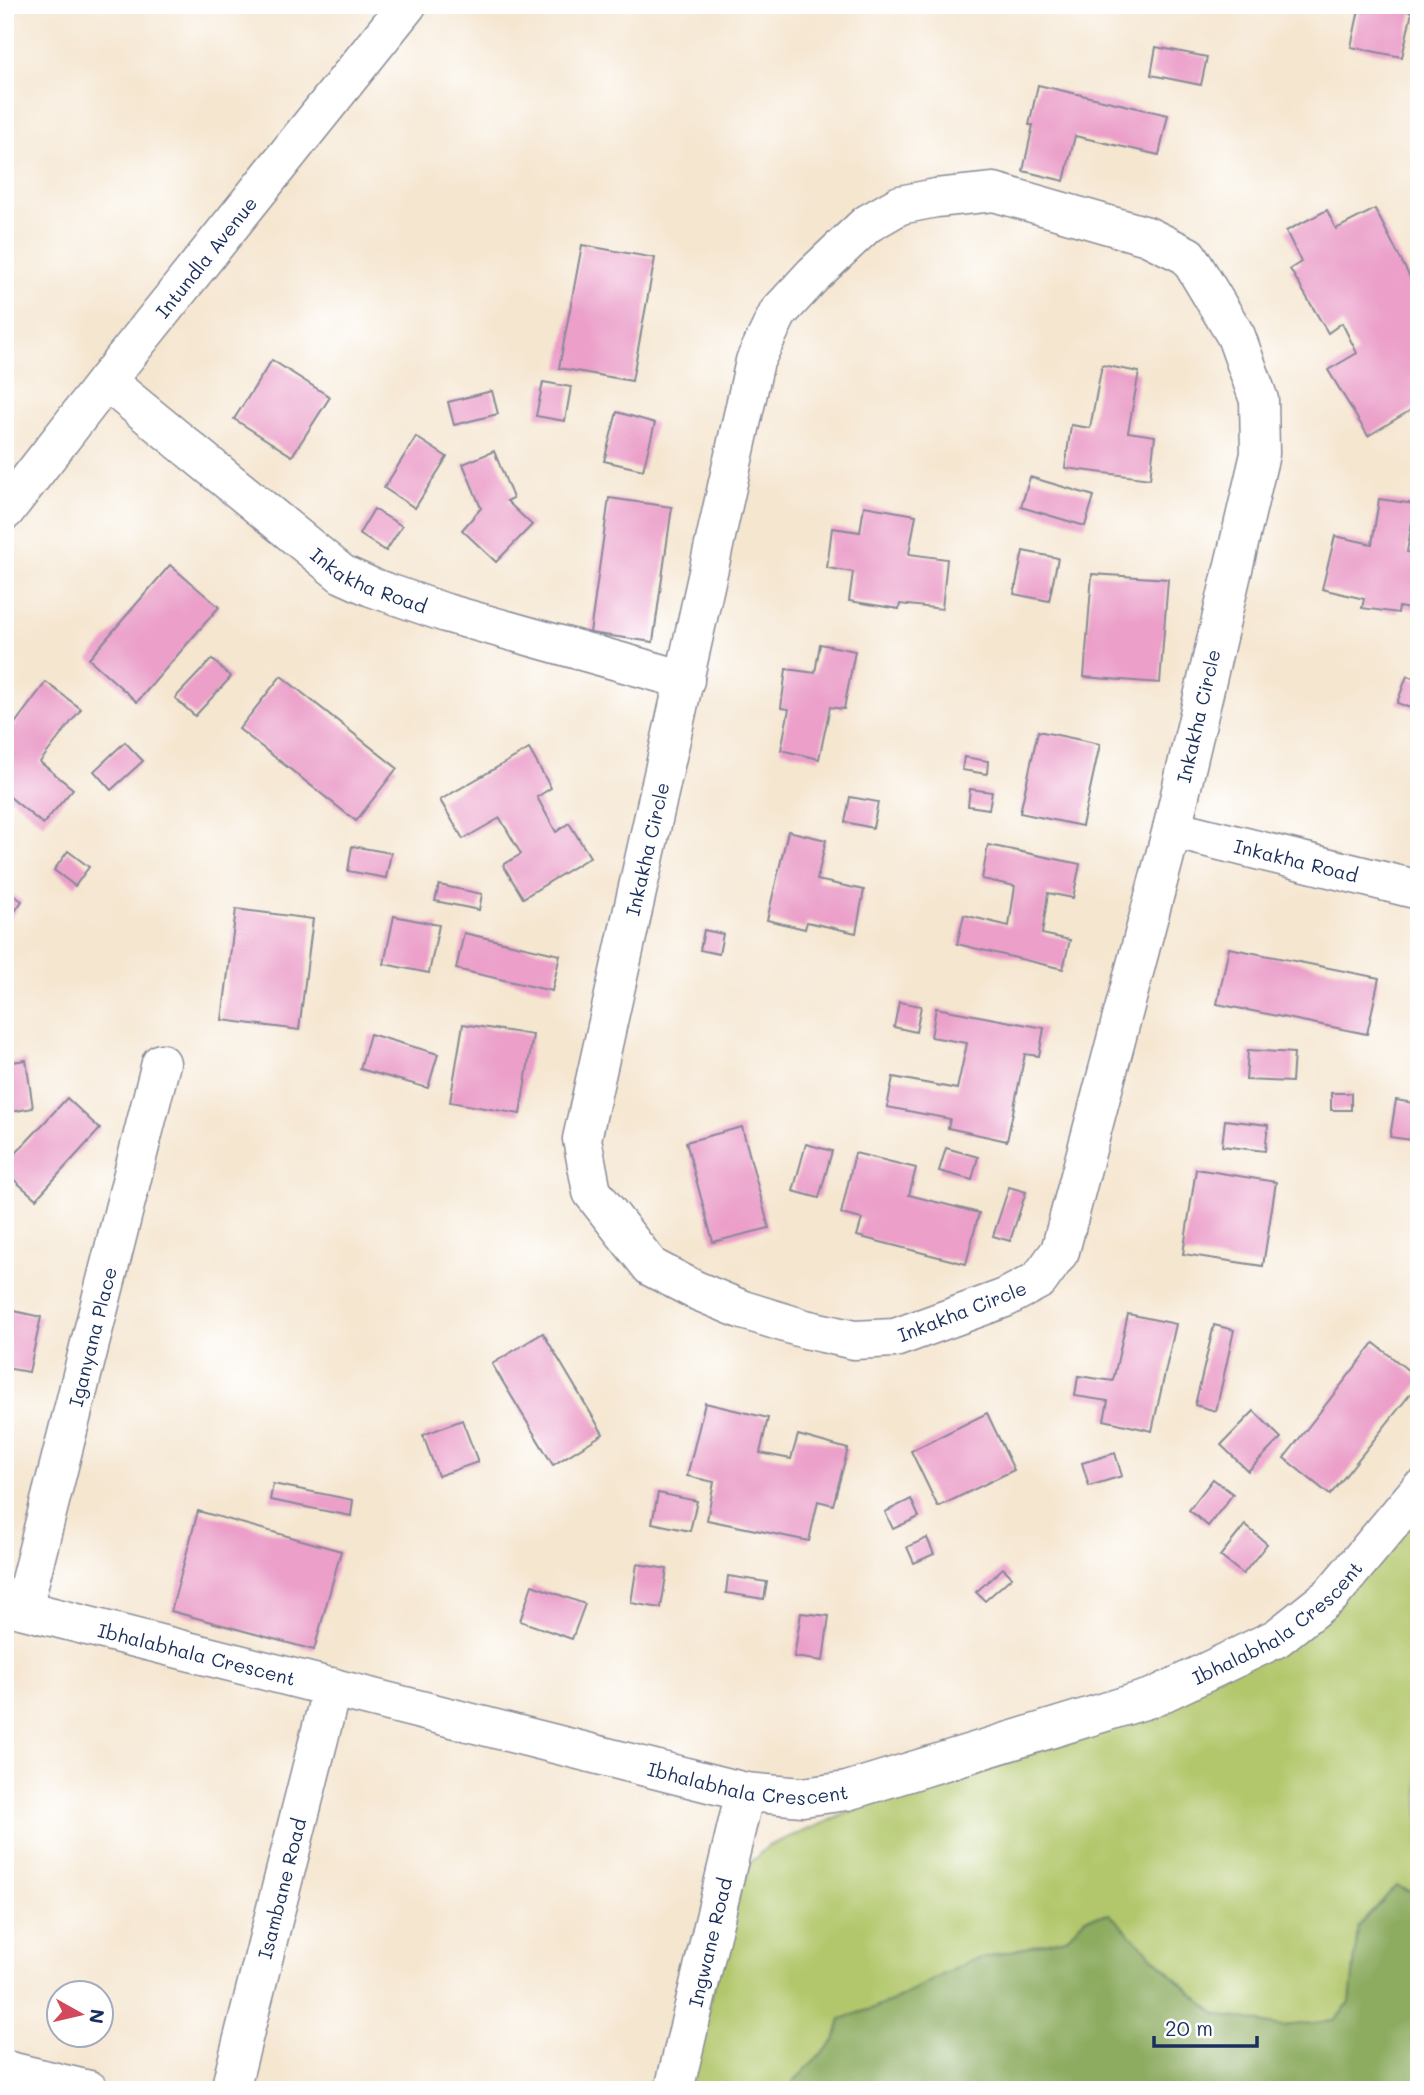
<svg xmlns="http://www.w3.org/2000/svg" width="1424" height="2095" font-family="Mali,sans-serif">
  <rect width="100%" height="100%" fill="#fff"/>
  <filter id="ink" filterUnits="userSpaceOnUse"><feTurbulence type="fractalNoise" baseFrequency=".0143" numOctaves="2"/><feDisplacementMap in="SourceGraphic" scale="14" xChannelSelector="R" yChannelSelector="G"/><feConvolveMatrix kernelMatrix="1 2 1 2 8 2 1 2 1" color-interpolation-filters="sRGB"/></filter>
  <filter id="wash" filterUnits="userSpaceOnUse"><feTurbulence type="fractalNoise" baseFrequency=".00686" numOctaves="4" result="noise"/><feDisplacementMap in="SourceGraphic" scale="28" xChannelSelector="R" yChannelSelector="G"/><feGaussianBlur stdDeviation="1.57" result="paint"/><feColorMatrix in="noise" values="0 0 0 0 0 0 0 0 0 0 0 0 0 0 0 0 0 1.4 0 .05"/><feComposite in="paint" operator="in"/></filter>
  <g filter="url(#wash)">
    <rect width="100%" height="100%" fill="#f5e6d0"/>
    <!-- green -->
    <path fill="#b2c76c" stroke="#667b65" stroke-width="2" d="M1419,1504V2090H686L746,1867L768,1846L846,1814L1153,1705L1222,1675Z"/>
    <!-- forest -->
    <path fill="#8dac60" stroke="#546e5f" stroke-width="2" d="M1396,1886L1419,1895V2090H791L793,2082L835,2041L841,2019L891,2002L969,1961L1066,1938L1085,1918L1110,1914L1176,1979L1216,2014L1282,2026L1334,2021L1350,2003L1358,1927Z"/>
    <g id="blocks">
      <!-- building -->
      <g fill="#eb9fc9">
        <path d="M1360,5H1378L1412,12L1402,57L1351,47Z"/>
        <path d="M1156,47L1207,57L1201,85L1151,75Z"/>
        <path d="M1038,85L1168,115L1159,155L1075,136L1064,181L1023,171L1033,125H1029Z"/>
        <path d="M1375,209L1419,295V405L1368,436L1328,370L1357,353L1342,323L1328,333L1290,269L1301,262L1286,231L1327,210L1336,229Z"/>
        <path d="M582,245L655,258L632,381L559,368Z"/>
        <path d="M272,360L330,397L292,456L234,419Z"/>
        <path d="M1102,365L1139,372L1128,432L1155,436L1150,479L1065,468L1071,425L1090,428Z"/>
        <path d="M543,382L571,387L565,421L536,416Z"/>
        <path d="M492,391L498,414L454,425L448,402Z"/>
        <path d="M617,412L655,423L643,470L604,461Z"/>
        <path d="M416,437L447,457L415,508L384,488Z"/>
        <path d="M494,451L513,498L507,501L532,525L496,562L462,530L481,508L463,464Z"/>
        <path d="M1030,477L1094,496L1085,526L1021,507Z"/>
        <path d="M609,498L672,507L653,642L590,633Z"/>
        <path d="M1379,499L1415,504L1407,552L1419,554V611L1399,607L1398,613L1362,608L1364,599L1322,589L1335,536L1372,544Z"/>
        <path d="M864,506L916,515L909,554L947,559L942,609L900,604L899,609L849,601L853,572L827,568L832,528L860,532Z"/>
        <path d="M374,509L402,526L386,551L359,534Z"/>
        <path d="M1023,551L1058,558L1049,601L1014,594Z"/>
        <path d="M170,565L219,607L137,702L89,659Z"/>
        <path d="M1092,574L1168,579L1160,683L1084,677Z"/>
        <path d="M820,644L855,651L844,709L830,707L819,759L781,750L789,709L781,708L786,669L815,673Z"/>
        <path d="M212,659L231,677L195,716L175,698Z"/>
        <path d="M281,676L397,768L356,821L239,729Z"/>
        <path d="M1407,676L1419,680V711L1397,703Z"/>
        <path d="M46,682L81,709L40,762L73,789L43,824L5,793V733L7,734Z"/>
        <path d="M1038,731L1100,744L1082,826L1020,813Z"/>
        <path d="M125,742L143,761L111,790L94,771Z"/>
        <path d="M529,749L551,788L537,797L556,832L569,823L590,857L523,898L503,865L521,854L500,818L463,839L440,800Z"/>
        <path d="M964,757L988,761L987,774L962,770Z"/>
        <path d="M970,789L992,792L989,809L968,806Z"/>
        <path d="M850,797L878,802L873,828L845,822Z"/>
        <path d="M788,831L826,840L817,880L864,890L856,933L807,922L805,929L767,920Z"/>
        <path d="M988,845L1080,864L1073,898L1048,893L1042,934L1070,940L1063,969L957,944L964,915L1009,926L1015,886L982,879Z"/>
        <path d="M352,846L391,853L386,878L348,871Z"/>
        <path d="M68,851L89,867L75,886L54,870Z"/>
        <path d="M439,885L482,894L479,910L435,901Z"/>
        <path d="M5,890L22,901L5,926Z"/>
        <path d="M236,909L313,919L299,1030L222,1020Z"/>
        <path d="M394,916L439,925L429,973L384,964Z"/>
        <path d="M704,930L723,934L719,954L700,950Z"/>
        <path d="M464,933L560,955L552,991L456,969Z"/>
        <path d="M1229,948L1379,978L1367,1034L1217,1004Z"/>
        <path d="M899,1002L921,1006L916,1032L894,1027Z"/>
        <path d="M936,1008L1044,1028L1039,1056L1025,1054L1007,1141L948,1128L950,1119L887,1107L893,1077L957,1089L967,1043L931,1037Z"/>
        <path d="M463,1024L533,1035L520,1114L450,1102Z"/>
        <path d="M370,1034L438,1054L428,1088L360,1069Z"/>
        <path d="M1248,1050L1294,1053L1292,1082L1246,1080Z"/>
        <path d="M26,1060L33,1108L5,1113V1063Z"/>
        <rect x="1331" y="1093" width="20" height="17"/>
        <path d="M67,1098L100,1129L36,1199L5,1172V1165Z"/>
        <path d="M1396,1100L1419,1104V1141L1390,1137Z"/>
        <path d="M1225,1120L1268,1125L1265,1151L1222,1146Z"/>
        <path d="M742,1127L769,1228L713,1242L686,1142Z"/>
        <path d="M806,1144L832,1151L819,1198L793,1191Z"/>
        <path d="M946,1148L978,1157L972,1180L939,1171Z"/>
        <path d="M855,1153L916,1168L909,1195L979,1213L966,1264L857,1236L862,1219L841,1214Z"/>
        <path d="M1196,1169L1276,1182L1263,1266L1183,1254Z"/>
        <path d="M1009,1187L1026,1192L1010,1241L993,1236Z"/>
        <path d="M5,1309L41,1317L29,1372L5,1368Z"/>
        <path d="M1128,1314L1176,1324L1152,1431L1104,1420L1108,1401L1075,1396L1078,1376L1113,1381Z"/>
        <path d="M1214,1325L1234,1330L1216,1411L1195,1405Z"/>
        <path d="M543,1333L603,1434L553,1465L492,1364Z"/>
        <path d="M1374,1343L1419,1379V1383L1330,1495L1284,1458Z"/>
        <path d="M705,1403L768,1418L760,1453L791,1459L798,1435L848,1449L833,1505L818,1501L809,1541L707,1520L714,1482L687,1476Z"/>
        <path d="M1254,1411L1281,1438L1248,1471L1221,1445Z"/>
        <path d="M987,1413L1014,1470L938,1507L911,1451Z"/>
        <path d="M462,1420L478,1462L438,1476L423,1435Z"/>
        <path d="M1115,1453L1122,1476L1089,1486L1082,1463Z"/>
        <path d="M1213,1479L1233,1494L1208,1526L1189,1510Z"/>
        <path d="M273,1484L353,1500L351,1516L270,1500Z"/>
        <path d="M658,1493L697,1501L690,1531L652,1523Z"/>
        <path d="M911,1499L919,1517L893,1529L885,1512Z"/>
        <path d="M198,1511L341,1551L314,1650L171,1611Z"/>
        <path d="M1245,1525L1267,1544L1243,1574L1220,1556Z"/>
        <path d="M927,1538L934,1554L914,1563L907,1547Z"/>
        <path d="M637,1564L667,1569L661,1608L631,1603Z"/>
        <path d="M1003,1568L1012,1577L985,1601L976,1592Z"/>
        <path d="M728,1576L767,1582L764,1599L726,1593Z"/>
        <path d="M532,1585L585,1604L572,1639L520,1621Z"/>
        <path d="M801,1613L829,1616L823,1661L794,1657Z"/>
      </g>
    </g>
  </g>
  <g filter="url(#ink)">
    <use href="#blocks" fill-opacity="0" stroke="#888a97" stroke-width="2"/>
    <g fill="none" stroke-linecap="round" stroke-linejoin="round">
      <!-- minor casing -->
      <g stroke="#888a97" stroke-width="41">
        <g id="minor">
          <path d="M994,192L1147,236L1188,256L1236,336L1259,400L1260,454L1172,829L1060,1251L1039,1280L1005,1298L895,1338L854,1340L805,1329L743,1310L695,1290L651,1267L592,1192L582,1139L755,361L778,313L814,274L867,224L900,205L936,198Z"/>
          <path id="s1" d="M106,381L342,574L371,587L446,613L685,680"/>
          <path id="s2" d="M5,511L106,381L407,5"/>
          <path id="s3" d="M1172,829L1419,890"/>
          <path id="s4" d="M5,1605L745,1792L803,1797L847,1791L1154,1697L1277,1638L1331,1595L1419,1490"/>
          <path id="s5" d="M23,1608L161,1063"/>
          <path d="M5,2070L89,2090"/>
          <path id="s6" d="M230,2090L332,1687"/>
          <path id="s7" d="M674,2090L745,1792"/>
        </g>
      </g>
      <!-- minor -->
      <use href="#minor" stroke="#fff" stroke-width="38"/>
    </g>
  </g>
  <g text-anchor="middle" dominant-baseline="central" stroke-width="5" stroke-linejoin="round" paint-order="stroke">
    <!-- street labels -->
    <g font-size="19" fill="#1b2f5e" stroke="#fff">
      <text stroke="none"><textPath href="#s2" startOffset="324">Intundla Avenue</textPath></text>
      <text stroke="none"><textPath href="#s1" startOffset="332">Inkakha Road</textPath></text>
      <text transform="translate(1198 716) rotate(-77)">Inkakha Circle</text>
      <text transform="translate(647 849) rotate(-77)">Inkakha Circle</text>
      <text stroke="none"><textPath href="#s3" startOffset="128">Inkakha Road</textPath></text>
      <text transform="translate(962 1311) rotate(-21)">Inkakha Circle</text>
      <text stroke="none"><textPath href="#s5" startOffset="280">Iganyana Place</textPath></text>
      <text stroke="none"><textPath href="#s4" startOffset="1332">Ibhalabhala Crescent</textPath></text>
      <text stroke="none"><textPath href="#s4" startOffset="198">Ibhalabhala Crescent</textPath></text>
      <text stroke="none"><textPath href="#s4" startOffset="765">Ibhalabhala Crescent</textPath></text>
      <text stroke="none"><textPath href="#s6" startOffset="208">Isambane Road</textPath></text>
      <text stroke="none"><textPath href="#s7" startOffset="152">Ingwane Road</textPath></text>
    </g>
  </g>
  <!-- margin -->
  <rect width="1424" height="2095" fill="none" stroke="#fff" stroke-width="28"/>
  <!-- north arrow -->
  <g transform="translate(80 2014) rotate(98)"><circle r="33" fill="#ffffff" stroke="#a4acbf" stroke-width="2"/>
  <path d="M0-5L12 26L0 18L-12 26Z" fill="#d1495b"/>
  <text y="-10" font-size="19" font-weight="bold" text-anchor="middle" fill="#1b2f5e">N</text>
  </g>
  <!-- scale -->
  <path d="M1154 2036v10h103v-10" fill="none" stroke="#1b2f5e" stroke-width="3.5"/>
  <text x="1165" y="2036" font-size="21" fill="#1b2f5e" stroke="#ffffff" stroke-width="5" paint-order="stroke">20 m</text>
</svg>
